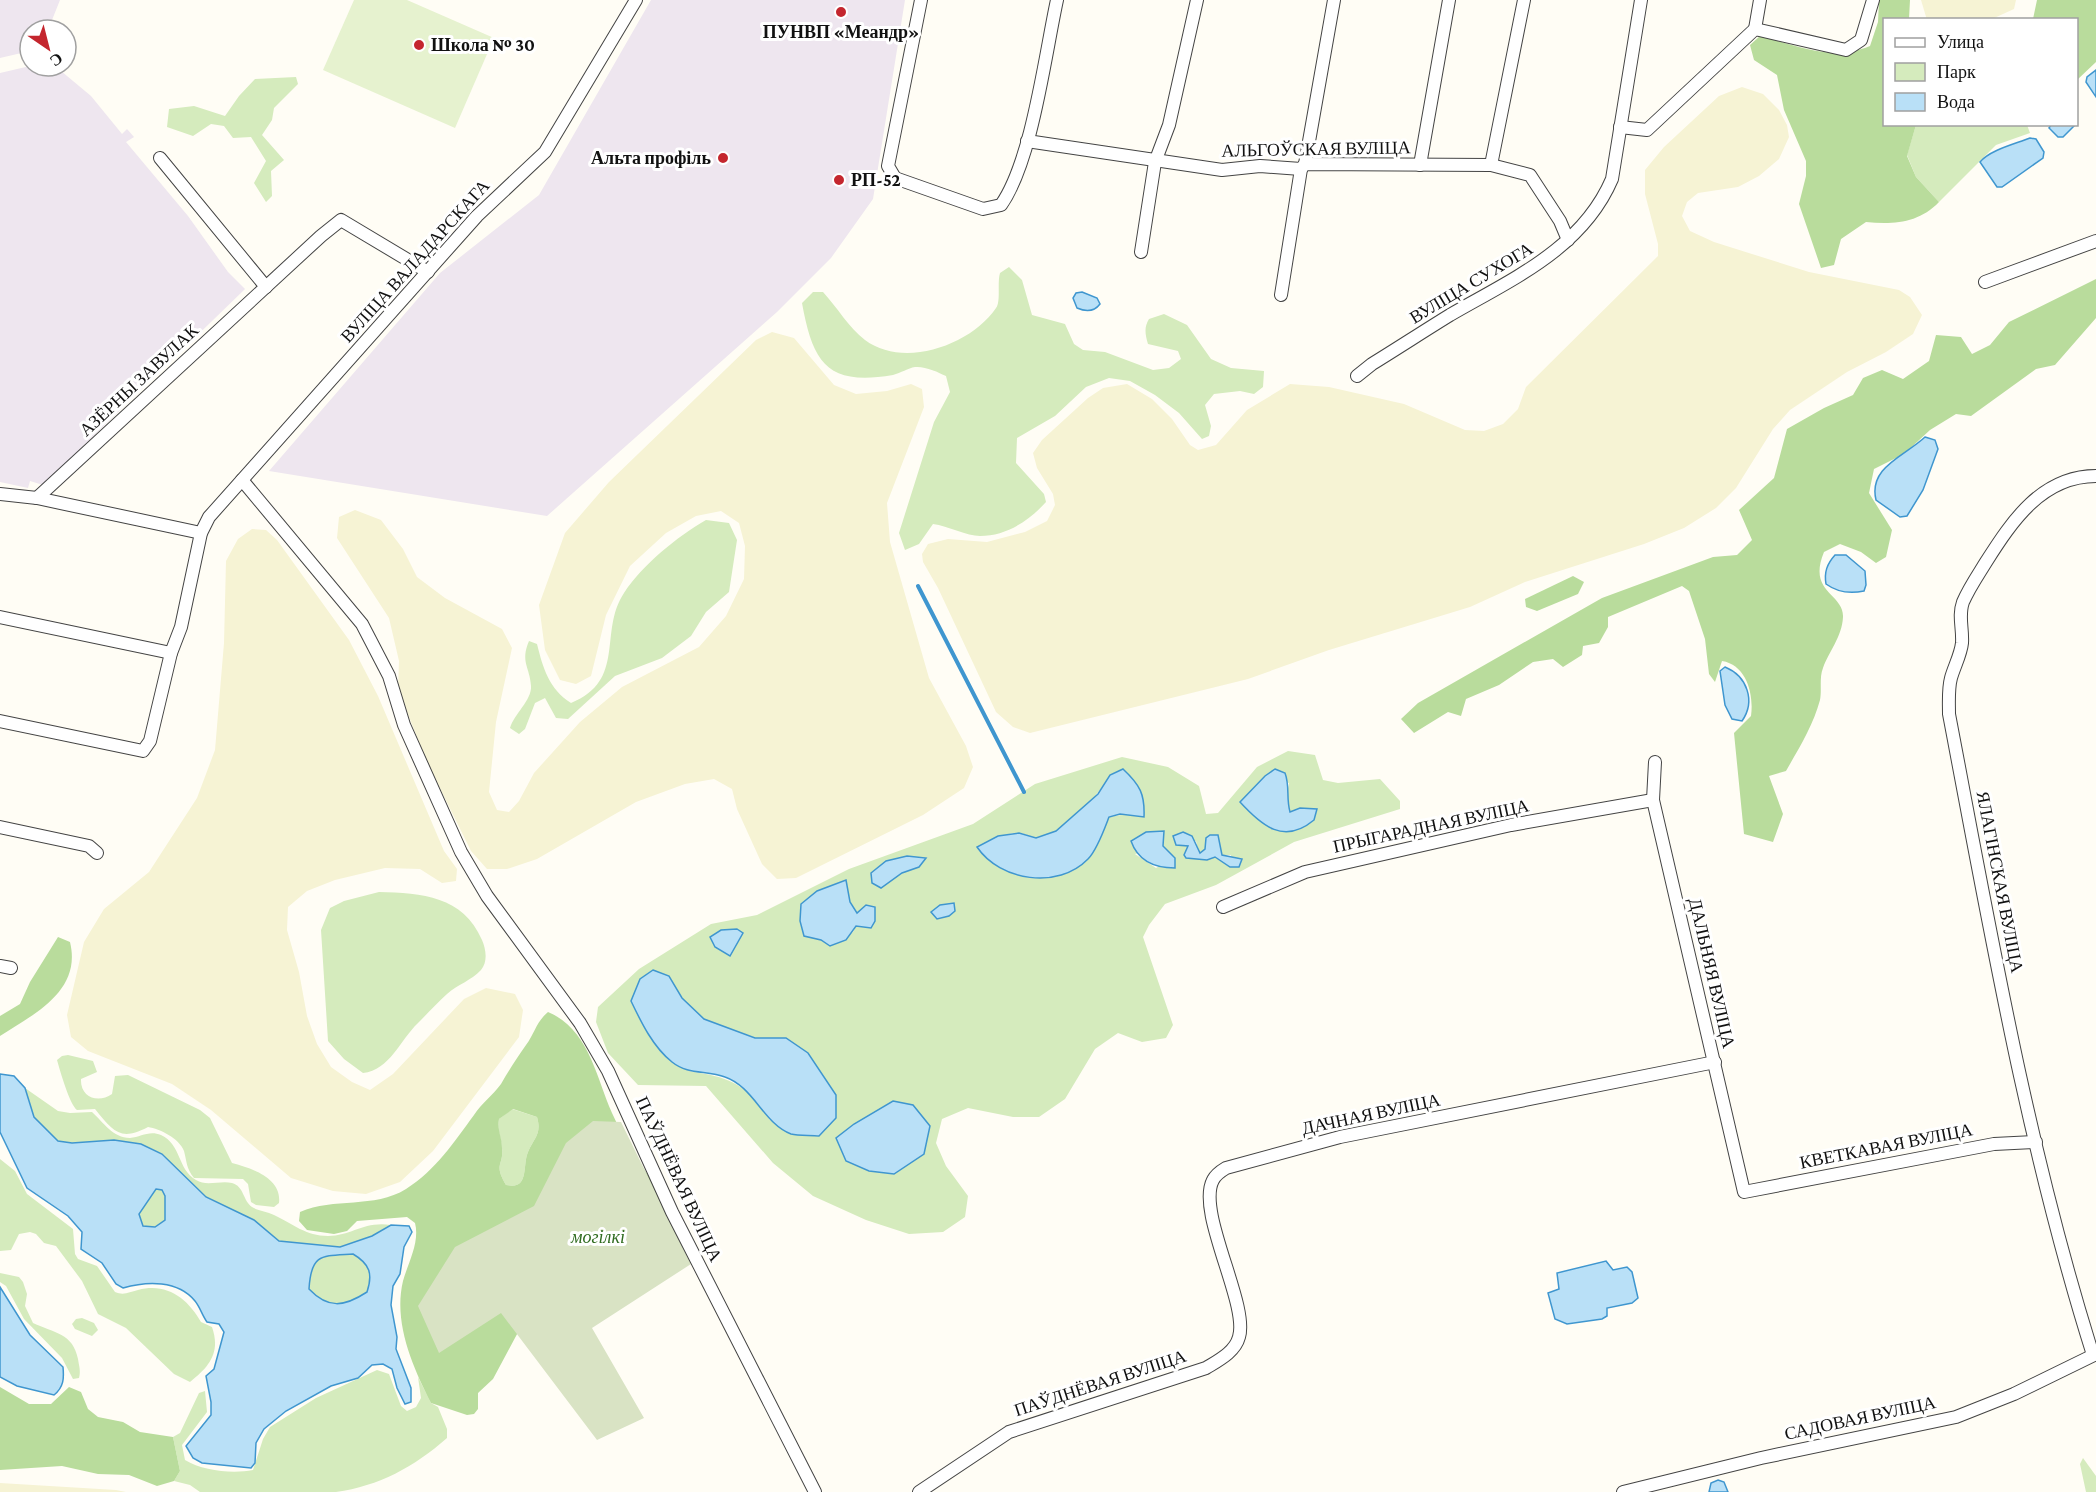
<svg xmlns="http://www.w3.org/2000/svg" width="2096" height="1492" font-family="'Crimson Pro',serif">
  <rect width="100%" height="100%" fill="#fffdf5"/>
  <!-- industrial -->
  <g fill="#eee6ef">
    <path d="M0,0H60L48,30H30V51L0,58Z"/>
    <path d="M651,0H905L873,199L831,258L777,312L547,516L269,471L440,273L539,195Z"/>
    <path d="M30,66H55L91,96L122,134L127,129L134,137L126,142L188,216L228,272L245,289L43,485L30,481L28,488L0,482V73Z"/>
  </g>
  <!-- farmland -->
  <g fill="#f6f3d4">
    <path d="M1921,0H2016L2014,9L1992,19L1927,20Z"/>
    <path d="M1742,87L1763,94L1779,110L1787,125L1789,137L1779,159L1759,176L1738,187L1698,193L1687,202L1682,216L1690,231L1714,242L1809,272L1899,290L1910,297L1922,315L1913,334L1886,352L1847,372L1790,410L1773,429L1736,488L1716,508L1684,528L1644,544L1525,582L1470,607L1329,650L1248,679L1030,733L1013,727L996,712L938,588L923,562L922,554L928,544L948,539L987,542L1025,532L1047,521L1055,505L1053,494L1037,468L1033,453L1042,440L1088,398L1103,388L1127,384L1152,399L1172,419L1190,445L1198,450L1216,445L1247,410L1290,384L1329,387L1404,404L1465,430L1484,431L1503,424L1518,409L1526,387L1658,256V244L1645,194V170L1664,147L1719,96Z"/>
    <path d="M772,332L794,338L834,385L856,394L887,391L911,384L922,389L924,407L887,503L890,542L929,678L966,746L973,767L964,788L923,815L796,878L777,879L762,864L737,809L732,789L714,779L685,784L636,802L537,859L507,869H487L471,851L426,760L398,689L399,661L389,618L337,538L339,517L355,510L381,520L403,549L417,577L445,598L502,629L512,648L496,722L489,792L497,810L509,812L519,801L534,773L580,722L622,687L699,647L726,616L744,579L745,546L739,523L721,511L696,516L666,533L630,566L606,615L591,676L576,684L560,680L545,650L539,605L565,533L609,482L756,340Z"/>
    <path d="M252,529L266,530L277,540L349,640L378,696L444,851L457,869L456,881L442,883L420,869L385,868L335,880L307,891L288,907L287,930L299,972L307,1016L317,1044L331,1067L352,1082L370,1090L393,1074L464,999L486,988L515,994L523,1010L519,1037L433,1151L400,1182L366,1194L333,1191L291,1178L211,1110L172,1084L88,1051L71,1037L67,1015L84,942L104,909L149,872L197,798L215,750L224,643L226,561L238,539Z"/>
    <path d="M0,1483L116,1490L126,1492H0Z"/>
  </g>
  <!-- green -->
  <g fill="#d5ebbd" fill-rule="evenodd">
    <path d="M296,77L298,84L274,108L272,120L262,135L284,160L271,171L272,196L266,202L254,183L266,161L251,137L233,138L224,126L211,124L193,136L167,127L169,109L194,106L225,116L239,96L255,79Z"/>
    <path d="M1916,125H2027L2030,133L1996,145L1939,202L1916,177L1907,155Z"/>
    <path d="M1009,267L1022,280L1032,315L1065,324L1074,344L1083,350L1105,352L1153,370L1169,368L1181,359L1178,351L1148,344C1145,334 1144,327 1149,319L1164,314L1187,325L1211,359L1231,368L1264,371L1263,387L1254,394L1240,391L1214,394L1205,405L1211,426L1209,436L1202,439L1179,413L1155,395L1130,381L1109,378L1086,387L1055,416L1017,438L1016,463L1044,494L1046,502C1029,521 1006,536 980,536C967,536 948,526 933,524L919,544L905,550L899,533L934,422L950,392L946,376C938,372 925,366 915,367C908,368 901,373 893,375C828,386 813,364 802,303L813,292H823C837,307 849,328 865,340C904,369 971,345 996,308C1001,301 997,283 1000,273Z"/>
    <path d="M706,520L729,523L737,540L729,592L706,612L691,636L662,658L615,676L568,719L556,718L545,698L535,703L525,729L519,734L510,728C514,714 532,700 531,686C530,667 520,662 529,641L537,644C543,668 549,689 571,703C627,680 598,632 624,593C643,564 677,537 706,520Z"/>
    <path d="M1288,751L1315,755L1323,780L1338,783L1380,779L1400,801V809L1294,842L1216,885L1165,904L1149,925L1143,937L1173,1025L1166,1038L1142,1042L1118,1033L1095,1049L1065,1099L1039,1117H1013L968,1108L942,1119L936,1143L946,1166L968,1196L965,1217L943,1232L909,1234L866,1220L813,1196L773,1163L706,1086L638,1085L608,1053L596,1022L598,1007L639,969L711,924L757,915L849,869L973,824L1035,784L1122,757L1168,767L1199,786L1206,814L1218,813L1257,767ZM1110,775L1128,814L1108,817C1104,830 1097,850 1088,859C1058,890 1000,881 977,847C990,841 1005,832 1020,833C1027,834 1032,838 1038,837C1068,832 1095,799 1110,775ZM1265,776L1289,783L1286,800L1290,812L1300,808L1273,830L1240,802ZM1196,841L1199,853L1219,842L1222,855H1231L1230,867L1215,857L1207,860L1186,858L1184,855L1189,846L1184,844ZM1163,846L1175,858L1156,868L1135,854ZM907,856L919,867L902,873L892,880ZM846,880L850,902L858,913L866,905L862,926H856L853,932L830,946L821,940L817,891ZM669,976L682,998L704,1019L755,1038H786L808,1053L836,1095L770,1120C745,1083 732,1078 689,1071Z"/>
    <path d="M379,892C422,893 463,896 482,940C486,949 488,962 481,970C472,980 457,985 447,994C437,1003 428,1013 418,1023C400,1040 390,1070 363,1073L344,1059L328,1041L321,930L330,908L344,901Z"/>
    <path d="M68,1055L93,1061L97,1072L81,1079C80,1097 98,1104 112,1094L115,1076L128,1075L200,1110L210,1118L232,1163C251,1168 282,1178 279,1203L274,1207L256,1205L251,1202L248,1184L243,1179L194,1178C186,1168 187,1162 184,1151C179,1138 160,1129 148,1127C120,1142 113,1131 95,1109L77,1110C70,1105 60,1071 57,1060L62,1056Z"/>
    <path d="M25,1088L58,1111L70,1113L92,1112C103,1122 113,1138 130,1138C141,1137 149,1130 161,1135C182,1145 177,1169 196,1180C207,1187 220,1180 232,1183C244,1186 243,1201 252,1207C258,1211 267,1211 274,1215C293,1224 306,1236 328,1236C352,1236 363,1221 391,1225L373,1236L340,1247L279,1241L254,1220L206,1197L162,1154L141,1144L114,1140L72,1143L58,1141L34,1117Z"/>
    <path d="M512,1109L537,1117C542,1134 534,1138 528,1152C522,1166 530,1190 506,1185C493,1163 504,1166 502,1148C501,1136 497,1133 499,1119Z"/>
    <path d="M0,1159L15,1171L27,1194L73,1229L75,1254L78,1259L97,1266L115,1292C124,1296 129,1292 138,1290C167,1282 188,1299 201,1322L212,1327C221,1353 209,1367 190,1382L174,1374L126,1328L98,1314L82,1281L56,1246L44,1243L36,1234L30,1232L19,1234L11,1250L0,1251Z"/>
    <path d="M156,1189L162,1190L165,1196V1221L155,1227L143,1226L138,1214Z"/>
    <path d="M354,1254C370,1265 373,1274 367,1292C344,1307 329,1309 309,1289C311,1253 322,1256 354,1254Z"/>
    <path d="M0,1273L19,1277L23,1282L27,1294L25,1306L33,1323C54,1333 73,1333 78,1359C79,1366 81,1371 79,1378L73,1379L62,1358L24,1319L6,1286L0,1282Z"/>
    <path d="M82,1318L94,1323L98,1330L92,1336L75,1329L72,1324L76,1319Z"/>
    <path d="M377,1370L389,1374L401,1406L407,1411L416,1407L421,1398L418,1377L431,1403L438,1407L447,1429V1438C414,1467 379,1486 336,1492H200L190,1485L174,1481L180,1471L173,1437L180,1433L199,1393L205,1391L207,1412L182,1445L185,1460C203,1471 233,1474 253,1470L263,1439L270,1427L316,1398Z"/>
    <path d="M2083,1458L2096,1476V1492H2086L2080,1464Z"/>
  </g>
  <!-- forest -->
  <g fill="#b9dc9c" fill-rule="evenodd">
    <path d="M1879,0H1910L1909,19L1884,20V124L1916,125L1907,156L1916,177L1939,202C1919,223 1893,225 1866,222L1841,239L1834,265L1821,268L1799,204L1806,176V161L1784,110L1777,75L1754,60L1750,45L1760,36C1798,46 1832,62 1870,46L1878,22Z"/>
    <path d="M2037,0H2096V62L2077,80L2076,20L2033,19Z"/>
    <path d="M2096,279V318L2055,365L2036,369L1971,416L1956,414L1930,430L1904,454L1874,469L1869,493L1892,530L1886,557L1876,563L1861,552L1840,544L1824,552C1807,593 1844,593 1843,617C1842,637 1829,651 1823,668C1819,678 1822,690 1820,700C1813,726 1799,748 1786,771L1769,776L1783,814L1773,842L1744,834L1734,733L1751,716C1754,695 1747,665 1722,661L1715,682L1709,674L1705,639L1689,591L1682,586L1608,617V627L1599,643L1583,646L1582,655L1563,667L1553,659L1533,662L1499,685L1466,699L1461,716L1448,712L1414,733L1401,719L1418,703L1602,598L1713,557L1737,555L1752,540L1739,510L1774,478L1787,429L1824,408L1853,395L1863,378L1882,370L1903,379L1929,361L1936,335L1961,337L1972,354L1990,345L2009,322Z"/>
    <path d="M1573,576L1584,582L1578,594L1537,611L1526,607L1525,599Z"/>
    <path d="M58,937L70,942C82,991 34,1014 0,1036V1016L20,1004L30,982Z"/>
    <path d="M548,1012C589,1029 596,1077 612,1113C626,1145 649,1175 667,1205L669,1218L662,1225L531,1308L493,1379L478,1393V1409L474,1414L467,1415L431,1403C413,1367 393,1323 403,1281C408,1263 420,1242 415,1223L407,1217L357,1221L347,1231L334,1234L307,1230L299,1221L300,1212C334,1197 374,1209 406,1189C436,1170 454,1142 474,1115C481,1104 493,1095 501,1084C509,1070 517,1058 526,1045C535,1033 536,1022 548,1012ZM513,1109L537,1117C542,1134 534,1138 528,1152C522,1166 530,1190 506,1185C493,1163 504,1166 502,1148C502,1137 497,1131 499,1119Z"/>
    <path d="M0,1387L29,1404H51L69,1387L81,1392L88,1409L98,1417L123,1422L140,1432L173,1437L180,1471L174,1481L157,1486L129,1475L98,1474L62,1466L0,1470Z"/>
  </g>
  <!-- cemetery -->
  <path fill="#d9e3c4" d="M593,1121L621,1122L691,1264L592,1328L644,1418L597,1440L501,1313L439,1353L418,1306L455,1247L534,1206L566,1143Z"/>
  <!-- pitch -->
  <path fill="#e6f2cf" d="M354,0H407L494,38L455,128L323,70Z"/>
  <!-- water -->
  <g fill="#b9e0f7" stroke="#3f96cf" stroke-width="1.5" fill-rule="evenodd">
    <path d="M2096,70V97L2086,82L2087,77Z"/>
    <path d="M2076,124L2063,137H2058L2049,128L2051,125Z"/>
    <path d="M2030,138L2036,139L2044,152L2043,158L2002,187H1997L1980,162C1990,150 2015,144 2030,138Z"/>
    <path d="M1082,292L1097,298L1100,304C1094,312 1086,312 1077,308L1073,298L1076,293Z"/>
    <path d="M1925,437L1935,440L1938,449L1923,490L1907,516L1900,517L1876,500C1868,467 1905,456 1925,437Z"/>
    <path d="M1835,555H1846L1865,571L1866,585L1864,591C1850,594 1837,592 1826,584C1824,572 1827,564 1835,555Z"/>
    <path d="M1725,667C1747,676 1756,701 1742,721L1732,719L1725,705L1720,671Z"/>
    <path d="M1123,769C1140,785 1145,794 1144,817L1120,814L1109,817C1104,830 1097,850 1088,859C1058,890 1000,881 977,847L998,836L1019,833L1036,838L1056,831L1098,794L1110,775Z"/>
    <path d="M1275,769L1285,773C1290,786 1286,798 1290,812L1300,808L1317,809L1314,820C1284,845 1262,826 1240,802L1265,776Z"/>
    <path d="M1164,831L1163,846L1175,858V868C1154,868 1138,861 1131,841L1146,832Z"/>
    <path d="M1183,832L1192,836L1200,853L1205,849L1206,838L1210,835H1218L1222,855L1242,859L1239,867H1230L1215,857L1207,860L1186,858L1184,855L1188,846L1176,845L1173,836Z"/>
    <path d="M907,856L926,858L919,867L902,873L881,888L872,883L871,873L886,861Z"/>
    <path d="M846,880L850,902L857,913L866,905L875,907V921L871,928L856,926L846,940L830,946L821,940L804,936L800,921L801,904L817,891Z"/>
    <path d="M954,903L955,911L949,916L937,919L931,912L940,905Z"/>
    <path d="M737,929L743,933L730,956L715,947L710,937L721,930Z"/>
    <path d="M653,970L669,976L682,998L704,1019L755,1038H786L808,1053L836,1095V1118L819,1136C811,1135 799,1136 791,1134C763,1123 754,1087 725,1077C707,1070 688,1075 672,1062C653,1047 641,1022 631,1001L640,979Z"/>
    <path d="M0,1074L14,1076L25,1088L34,1117L58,1141L72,1143L114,1140L141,1144L162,1154L206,1197L254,1220L279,1241L340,1247L372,1236L391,1225L409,1226L412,1232L404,1247L400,1274L393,1286L391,1305L397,1337L396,1349L411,1388V1402L405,1404L397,1388L392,1369L383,1364L372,1365L358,1378L331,1386L286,1411L264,1429L256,1443L255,1463L251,1468L202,1463L193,1458L186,1446L211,1415V1402L206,1376L214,1369L224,1332L219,1324L207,1322C202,1315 200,1307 195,1301C178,1280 147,1281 123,1288L116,1284L102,1263L81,1249L82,1232L68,1216L27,1188L0,1132ZM156,1189L162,1190L165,1196V1220L155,1227L143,1226L139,1214ZM353,1254C370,1264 373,1274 367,1292C344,1307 328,1309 309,1289C311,1253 322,1256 353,1254Z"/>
    <path d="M893,1101L913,1105L930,1126L924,1154L894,1174L869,1171L846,1161L836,1138L854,1124Z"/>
    <path d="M1606,1261L1613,1270L1627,1267L1632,1272L1638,1298L1632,1303L1607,1308V1316L1602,1319L1567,1324L1555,1319L1548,1293L1559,1289L1557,1273Z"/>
    <path d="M0,1287L30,1335L63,1367C64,1378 64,1387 54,1395L17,1386L0,1377Z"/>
    <path d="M1718,1480L1724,1482L1728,1492H1709L1711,1483Z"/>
  </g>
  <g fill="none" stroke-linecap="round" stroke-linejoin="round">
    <!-- stream -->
    <path stroke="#3f96cf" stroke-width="4" d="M918,586L1024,792"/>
    <!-- minor casing -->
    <g stroke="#444" stroke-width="14">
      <g id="minor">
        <path d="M921,0L888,166L895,178L983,209L1001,205C1032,161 1045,55 1057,0"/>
        <path d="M1755,29L1760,0"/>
        <path d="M1620,127L1647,130L1755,29L1846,50L1861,40L1873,0"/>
        <path d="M1027,141L1222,170L1260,166L1301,169L1305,164L1491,165L1530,175L1560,221L1568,240"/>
        <path d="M160,158L266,287"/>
        <path d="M1305,164L1334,0"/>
        <path d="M1420,165L1449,0"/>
        <path d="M1491,165L1524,0"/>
        <path d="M1141,252L1155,162L1169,125L1197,0"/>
        <path d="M1985,282L2096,241"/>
        <path d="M1281,295L1301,169"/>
        <path d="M1357,376L1372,364C1398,348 1424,331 1450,315C1512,279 1582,249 1612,179L1641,0"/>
        <path d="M242,480L362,624L389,676L404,725L461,852L487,896L580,1023L608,1071L672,1212L815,1492"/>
        <path d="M0,494L37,498L201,533"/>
        <path d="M37,498L321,236L341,220L428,272"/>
        <path d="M0,617L171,653"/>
        <path d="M0,721L143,751L150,741L171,653L181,627L201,533L209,517L477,216L545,152L636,0"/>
        <path d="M1655,762L1653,800L1744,1192L1994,1144L2036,1142"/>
        <path d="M0,827L89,846L97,853"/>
        <path d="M1223,907L1305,872L1511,825L1653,800"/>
        <path d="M0,966L11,968"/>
        <path d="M2093,1355C2027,1146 1990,929 1949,714C1949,702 1948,689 1951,678C1954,667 1961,654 1962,643C1963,628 1958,616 1963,602C1969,588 1978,575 1986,562C2012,521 2042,476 2096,476"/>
        <path d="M919,1492L1009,1432L1206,1368C1219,1360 1235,1352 1239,1337C1249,1304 1196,1212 1213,1180C1216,1174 1221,1171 1226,1168L1340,1137L1715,1062"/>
        <path d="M1623,1492L1761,1458L1956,1417L2014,1394L2096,1354"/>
      </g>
    </g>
    <!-- minor -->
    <use href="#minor" stroke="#fff" stroke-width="12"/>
  </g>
  <!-- markers -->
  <g fill="#c4262e" stroke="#fff" stroke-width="2">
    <circle cx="841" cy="12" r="6"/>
    <circle cx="419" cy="45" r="6"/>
    <circle cx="723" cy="158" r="6"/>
    <circle cx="839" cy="180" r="6"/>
  </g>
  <g text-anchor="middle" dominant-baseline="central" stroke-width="6" stroke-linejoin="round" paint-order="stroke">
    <!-- poi labels -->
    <g font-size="18" font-weight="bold" fill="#111" stroke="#fff" text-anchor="start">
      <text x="841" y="32" text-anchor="middle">ПУНВП «Меандр»</text>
      <text x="431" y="45">Школа № 30</text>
      <text x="711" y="158" text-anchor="end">Альта профіль</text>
      <text x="851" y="180">РП-52</text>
    </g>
    <!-- street labels -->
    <g font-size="18" fill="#111" stroke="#fff">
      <text transform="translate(1316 149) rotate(-1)">АЛЬГОЎСКАЯ ВУЛІЦА</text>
      <text transform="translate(415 261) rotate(-48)">ВУЛІЦА ВАЛАДАРСКАГА</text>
      <text transform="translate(1471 283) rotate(-31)">ВУЛІЦА СУХОГА</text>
      <text transform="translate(139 380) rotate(-43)">АЗЁРНЫ ЗАВУЛАК</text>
      <text transform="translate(1431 826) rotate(-12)">ПРЫГАРАДНАЯ ВУЛІЦА</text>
      <text transform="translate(2000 882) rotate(79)">ЯЛАГІНСКАЯ ВУЛІЦА</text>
      <text transform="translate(1712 973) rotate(77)">ДАЛЬНЯЯ ВУЛІЦА</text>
      <text transform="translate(1371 1114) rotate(-12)">ДАЧНАЯ ВУЛІЦА</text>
      <text transform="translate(1886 1146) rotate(-11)">КВЕТКАВАЯ ВУЛІЦА</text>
      <text transform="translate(679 1179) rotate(65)">ПАЎДНЁВАЯ ВУЛІЦА</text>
      <text transform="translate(1100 1383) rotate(-18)">ПАЎДНЁВАЯ ВУЛІЦА</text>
      <text transform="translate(1860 1418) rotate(-12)">САДОВАЯ ВУЛІЦА</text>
    </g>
    <!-- park labels -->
    <g font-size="18" font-style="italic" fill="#2f6b1f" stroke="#fff">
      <text x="598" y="1237">могілкі</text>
    </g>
  </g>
  <!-- legend -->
  <rect x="1883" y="18" width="195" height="108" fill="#ffffff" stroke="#a0a0a0" stroke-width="1.5"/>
  <rect x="1895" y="38" width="30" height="9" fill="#ffffff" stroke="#a0a0a0" stroke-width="1.5"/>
  <text x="1937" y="48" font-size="18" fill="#111111">Улица</text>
  <rect x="1895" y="63" width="30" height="18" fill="#d5ebbd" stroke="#a0a0a0" stroke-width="1.5"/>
  <text x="1937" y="78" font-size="18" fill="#111111">Парк</text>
  <rect x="1895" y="93" width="30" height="18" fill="#b9e0f7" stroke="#a0a0a0" stroke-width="1.5"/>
  <text x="1937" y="108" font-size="18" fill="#111111">Вода</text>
  <!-- north arrow -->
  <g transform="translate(48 48) rotate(145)"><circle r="28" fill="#ffffff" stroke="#a0a0a0" stroke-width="1.5"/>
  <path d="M0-4.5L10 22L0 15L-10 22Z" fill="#c4262e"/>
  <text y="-9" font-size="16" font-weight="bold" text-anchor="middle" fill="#111111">С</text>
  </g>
</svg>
